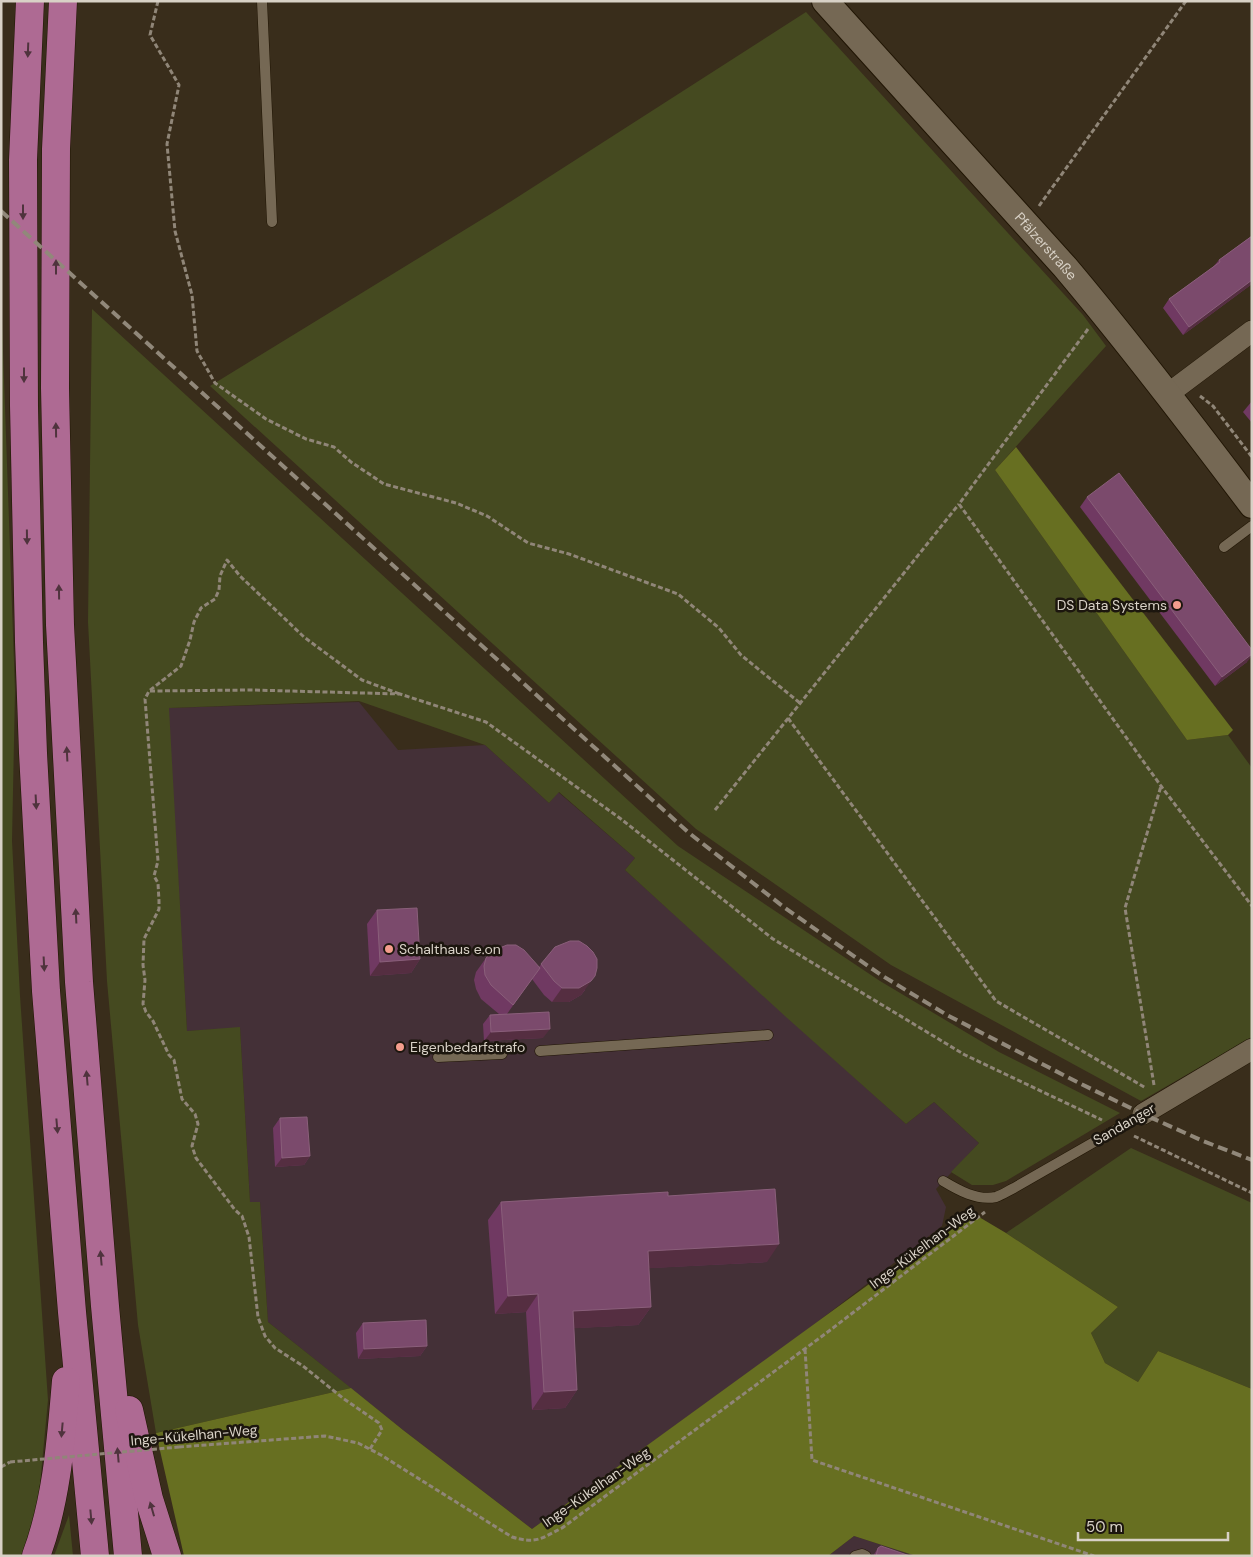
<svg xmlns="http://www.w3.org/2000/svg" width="1253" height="1557" font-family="'DM Sans',sans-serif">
  <rect width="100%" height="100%" fill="#392d1b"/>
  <!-- industrial -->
  <g fill="#443037">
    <path d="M359,702L398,750L485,745L549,803L558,792L635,858L625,870L906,1124L934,1102L979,1143L936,1189L946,1207L942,1226L803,1333L532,1529L403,1430L268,1322L260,1202H250L240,1028L187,1031L168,708Z"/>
    <path d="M854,1536L916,1556H828Z"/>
  </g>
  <!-- green -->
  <g fill="#454a20">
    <path d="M806,12L1083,315L1106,346L995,470L1187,740L1228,735L1252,768V1037L1141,1101L891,965L696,829L210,386L502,207Z"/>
    <path d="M1,294L15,691L12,841L20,996L48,1400L37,1516L22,1556H1Z"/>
    <path d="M92,309L678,846L880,981L999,1052L1120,1113L1006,1181L993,1185H972L951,1172L979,1143L934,1102L906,1124L786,1017L625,870L635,858L559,792L549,803L485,745L359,701L169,708L187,1031L240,1027L250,1202H260L268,1322L351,1388L156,1433L138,1325L107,981L88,622Z"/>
    <path d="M1131,1148L1252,1203V1389L1158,1351L1138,1382L1105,1363L1091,1333L1118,1307L1006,1233Z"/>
    <path d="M69,1515L73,1556H54Z"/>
  </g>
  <!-- forest -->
  <g fill="#676f21">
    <path d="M1016,447L1233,730L1228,735L1187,740L995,470Z"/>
    <path d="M967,1213L979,1217L1006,1233L1118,1307L1091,1333L1105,1363L1138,1382L1158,1351L1252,1389V1556H916L854,1536L828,1556H184L156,1433L351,1388L403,1430L532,1529Z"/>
  </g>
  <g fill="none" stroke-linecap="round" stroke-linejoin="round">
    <!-- service casing -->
    <g stroke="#201504" stroke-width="11">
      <g id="service">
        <path d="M262,1L272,222"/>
        <path d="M1224,547L1252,526"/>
        <path d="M540,1051L768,1035"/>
        <path d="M438,1057L502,1054"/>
        <path d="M943,1181C958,1190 977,1201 996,1197C1002,1195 1008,1191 1014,1188L1143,1114"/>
        <path d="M855,1556L862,1554L866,1556"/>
      </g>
    </g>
    <!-- minor casing -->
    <g stroke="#201504" stroke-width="22">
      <g id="minor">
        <path d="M1168,394L1252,331"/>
        <path d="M1143,1114L1252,1049"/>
      </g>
    </g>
    <!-- tertiary casing -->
    <g stroke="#201504" stroke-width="28">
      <g id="tertiary">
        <path id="s1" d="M825,1L1065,267C1130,344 1191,424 1252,505"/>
      </g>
    </g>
    <!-- motorway casing -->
    <g stroke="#201504" stroke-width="29">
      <g id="motorway">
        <path d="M30,1L23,160L24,406L29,642L33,753L46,991L72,1312L95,1556"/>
        <path d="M63,1L56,149L55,388L60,625L79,982L105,1306L128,1556"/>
        <path d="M129,1410L149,1499L167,1556"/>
        <path d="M36,1556C57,1500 61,1439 66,1381"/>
      </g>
    </g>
    <!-- path -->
    <g stroke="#908678" stroke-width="3" stroke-dasharray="5 2.5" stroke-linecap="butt">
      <path d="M158,1L150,35L179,85L167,144L175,231L192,295L197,351L215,383L266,419L306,439L334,447L351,462L384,484L456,503L487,516L528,543L569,554L678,594L719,628L741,655L800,703"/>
      <path d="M1039,206L1186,1"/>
      <path d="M1088,329L959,504L1161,786L1252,906"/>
      <path d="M1200,396L1213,406L1252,457"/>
      <path d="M150,691L252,690L400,694L486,722L621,819L773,939L965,1055L1102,1120"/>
      <path d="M788,718L996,1001L1146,1088"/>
      <path d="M715,810L959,504"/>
      <path d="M1154,1085L1125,908L1161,786"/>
      <path d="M1134,1136L1252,1193"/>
      <path d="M805,1349L812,1460L1094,1556"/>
      <path d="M179,1447L325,1436L358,1443L381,1455L512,1537C537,1544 540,1539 562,1528L825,1334L985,1212"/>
      <path d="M370,1449L382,1430L379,1423L344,1399L303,1366L275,1348L265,1336L258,1317L249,1237L242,1216L235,1210L196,1158L192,1146L198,1124L195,1114L182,1099L174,1060L169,1055L153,1021L146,1012L143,1004L145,980L143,965L144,939L159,909V901L158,883L154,876L158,861L145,699L149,691L181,666L190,640L194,622L201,608L215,599L219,590L220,576L227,560L240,576L304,637L362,680L400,694"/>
      <path d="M1,1467L10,1462"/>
    </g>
    <!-- service -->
    <use href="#service" stroke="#756854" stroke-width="10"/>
    <!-- minor -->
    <use href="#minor" stroke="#756854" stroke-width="21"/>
    <!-- tertiary -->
    <use href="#tertiary" stroke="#756854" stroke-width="26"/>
    <!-- motorway -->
    <use href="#motorway" stroke="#ae6a93" stroke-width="28"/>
    <!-- rail -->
    <path stroke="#91887a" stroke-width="4" stroke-dasharray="10 5" stroke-linecap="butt" d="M1,211L689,833L785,908L881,975L947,1015L1081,1084L1143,1114L1203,1141L1252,1160"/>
    <!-- path-bridge -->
    <path stroke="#908678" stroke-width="3" stroke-dasharray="5 2.5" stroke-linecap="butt" d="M10,1462L179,1447"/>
  </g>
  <!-- wall -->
  <g fill="#703962">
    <path d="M1252,236V284L1183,335L1163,308L1169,299L1213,267L1219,260Z"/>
    <path d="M1252,401V423L1243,412Z"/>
    <path d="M1087,497L1247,662L1215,686L1080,507Z"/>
    <path d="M377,910L420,959L411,973L370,976L367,924Z"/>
    <path d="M555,947L585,990L581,995L569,1002H552L544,995L532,979L507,1014L543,1038L484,1041L483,1024L490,1015L499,1014L481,999L476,989L474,980L476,972L486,958L539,967Z"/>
    <path d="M280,1118L310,1156L304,1165L275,1167L273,1128Z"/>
    <path d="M668,1196L767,1262L649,1268L651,1307L638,1325L574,1328L577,1390L565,1408L532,1410L526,1312L495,1314L488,1220L501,1202Z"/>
    <path d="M363,1323L427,1346L420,1356L358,1359L356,1333Z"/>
    <path d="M878,1548L910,1556H873Z"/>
  </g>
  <!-- shaded-wall -->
  <g fill="#552e41">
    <path d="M1252,280V284L1183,335L1189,327Z"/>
    <path d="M1252,654V656L1247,662L1215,686L1222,677Z"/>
    <path d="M420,959L411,973L370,976L380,962Z"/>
    <path d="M595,976L581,995L569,1002H552L562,988Z"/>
    <path d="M550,1029L543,1038L484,1041L491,1032Z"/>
    <path d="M310,1156L304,1165L275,1167L282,1158Z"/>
    <path d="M779,1244L767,1262L635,1269L648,1251Z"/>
    <path d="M538,1294L526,1312L495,1314L508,1296Z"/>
    <path d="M651,1307L638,1325L560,1329L573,1311Z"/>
    <path d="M427,1346L420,1356L358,1359L364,1349Z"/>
    <path d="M577,1390L565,1408L532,1410L544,1392Z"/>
  </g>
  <!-- building -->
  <g fill="#7b4a6c" stroke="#8a5f7a">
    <path d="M1252,236V280L1189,327L1169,299L1220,262L1219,260Z"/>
    <path d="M1119,473L1252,650V654L1222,677L1087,497Z"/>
    <path d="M417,908L420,959L380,962L377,910Z"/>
    <path d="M570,941H579L587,946L593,952L597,959V968L595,976L591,981L579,988H562L554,981L541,964L555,947Z"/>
    <path d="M507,945H516L524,950L540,968L513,1005L491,985L485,975L484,966L486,958L492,951Z"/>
    <path d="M549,1012L550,1029L491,1032L490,1015Z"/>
    <path d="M307,1117L310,1156L282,1158L280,1118Z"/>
    <path d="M775,1189L779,1244L648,1251L651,1307L573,1311L577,1390L544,1392L538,1294L508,1296L501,1202L668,1192V1196Z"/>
    <path d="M426,1320L427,1346L364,1349L363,1323Z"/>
    <path d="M881,1546L910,1556H876L878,1548Z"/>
  </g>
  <!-- one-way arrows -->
  <defs><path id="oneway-solid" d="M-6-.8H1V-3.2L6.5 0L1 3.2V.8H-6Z" transform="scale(1.25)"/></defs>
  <g fill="#4f333d">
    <use href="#oneway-solid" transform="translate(28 50) rotate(92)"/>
    <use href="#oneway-solid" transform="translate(23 212) rotate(90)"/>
    <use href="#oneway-solid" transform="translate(56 267) rotate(-90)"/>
    <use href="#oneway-solid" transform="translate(24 375) rotate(90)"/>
    <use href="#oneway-solid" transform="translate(56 430) rotate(-91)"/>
    <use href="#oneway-solid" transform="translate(27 537) rotate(89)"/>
    <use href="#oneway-solid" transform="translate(59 592) rotate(-91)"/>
    <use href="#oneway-solid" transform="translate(67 754) rotate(-93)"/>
    <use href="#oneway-solid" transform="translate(36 802) rotate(87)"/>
    <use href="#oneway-solid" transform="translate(76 916) rotate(-93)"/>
    <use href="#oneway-solid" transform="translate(44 964) rotate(87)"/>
    <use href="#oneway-solid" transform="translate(87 1078) rotate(-95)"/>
    <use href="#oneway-solid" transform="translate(57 1126) rotate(85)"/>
    <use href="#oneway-solid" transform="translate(101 1258) rotate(-95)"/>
    <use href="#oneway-solid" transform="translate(62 1430) rotate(95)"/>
    <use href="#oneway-solid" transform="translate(118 1455) rotate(-95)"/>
    <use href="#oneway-solid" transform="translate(152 1509) rotate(-106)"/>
    <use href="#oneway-solid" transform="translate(91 1517) rotate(85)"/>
  </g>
  <!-- markers -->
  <g fill="#f49d8d" stroke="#1c160e" stroke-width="2">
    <circle cx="1177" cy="605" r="5"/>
    <circle cx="389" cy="949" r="5"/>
    <circle cx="400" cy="1047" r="5"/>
  </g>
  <g text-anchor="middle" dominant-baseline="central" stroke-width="5" stroke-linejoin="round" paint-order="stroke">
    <!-- street labels -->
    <g font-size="14" fill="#d8d1c6" stroke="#1c160e">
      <text stroke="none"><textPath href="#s1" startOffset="330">Pfälzerstraße</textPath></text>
      <text transform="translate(1124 1124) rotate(-30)">Sandanger</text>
      <text transform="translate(922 1247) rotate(-37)">Inge-Kükelhan-Weg</text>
      <text transform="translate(194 1435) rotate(-5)">Inge-Kükelhan-Weg</text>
      <text transform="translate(596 1487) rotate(-35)">Inge-Kükelhan-Weg</text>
    </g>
    <!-- poi labels -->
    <g font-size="14" fill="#d8d1c6" stroke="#1c160e" text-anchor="start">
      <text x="1167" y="605" text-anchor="end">DS Data Systems</text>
      <text x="399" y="949">Schalthaus e.on</text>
      <text x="410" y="1047">Eigenbedarfstrafo</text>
    </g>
  </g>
  <!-- border -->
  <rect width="1253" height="1557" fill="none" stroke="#d8d1c6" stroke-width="5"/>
  <!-- scale -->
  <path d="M1078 1532v8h150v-8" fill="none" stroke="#d8d1c6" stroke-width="2.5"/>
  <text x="1086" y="1532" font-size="15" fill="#d8d1c6" stroke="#1c160e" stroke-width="4" paint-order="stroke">50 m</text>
</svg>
